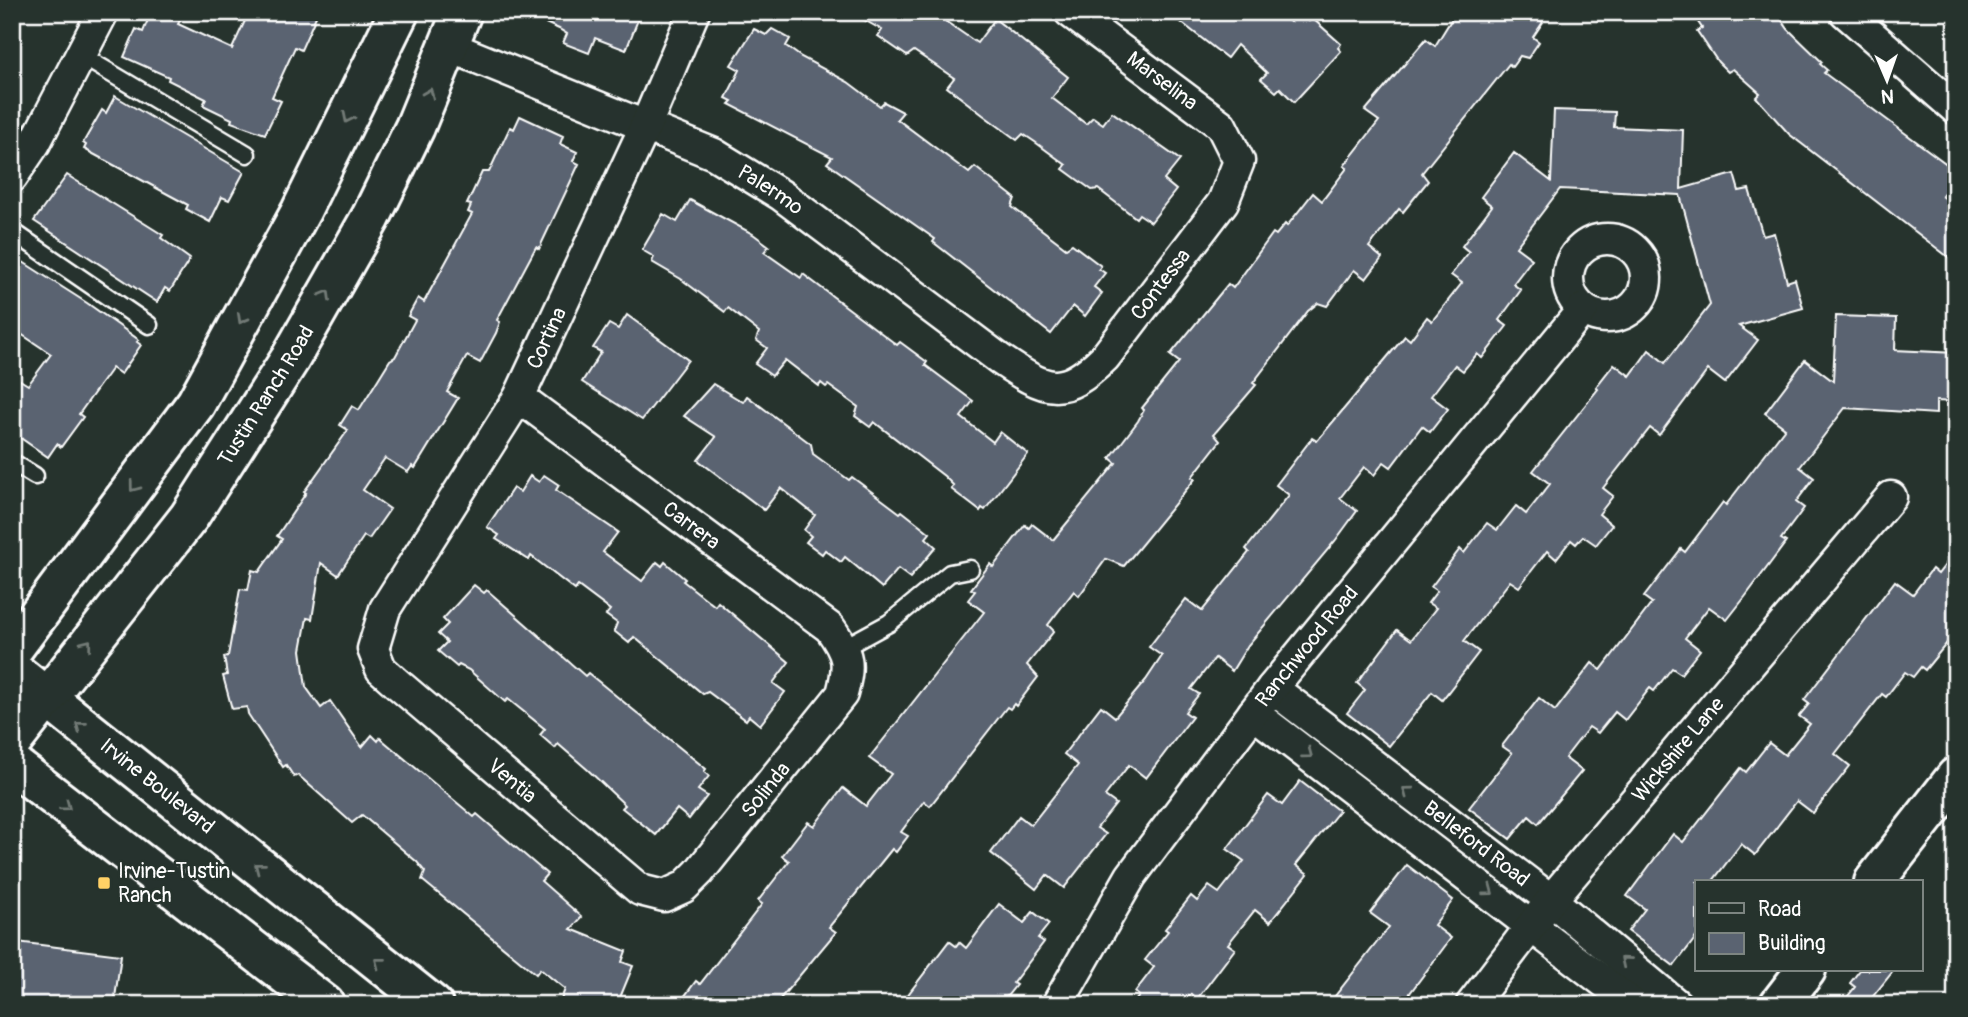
<svg xmlns="http://www.w3.org/2000/svg" width="1968" height="1017" font-family="Pangolin,sans-serif">
  <rect width="100%" height="100%" fill="#26332d"/>
  <filter id="ink" filterUnits="userSpaceOnUse"><feTurbulence type="fractalNoise" baseFrequency=".0143" numOctaves="2"/><feDisplacementMap in="SourceGraphic" scale="14" xChannelSelector="R" yChannelSelector="G"/><feConvolveMatrix kernelMatrix="1 2 1 2 8 2 1 2 1" color-interpolation-filters="sRGB"/></filter>
  <g filter="url(#ink)">
    <!-- building -->
    <g fill="#5a6371" stroke="#fff" stroke-width="2">
      <path d="M151,12H162L180,20L178,24L232,49L249,12H318L301,50L295,47L272,97L281,101L265,134L231,122L232,119L203,105L206,99L168,80L169,77L124,57L136,29L143,32Z"/>
      <path d="M521,12H641L626,50L595,38L589,53L563,43L567,34L559,29Z"/>
      <path d="M850,12H932L977,43L995,19L1068,77L1052,98L1086,124L1093,117L1103,124L1112,112L1180,160L1164,180L1176,190L1151,222L1139,214L1136,218L1098,189L1092,190L1078,180L1063,169L1066,165L1035,142L1023,134L1017,140L983,115L947,87L954,78L914,51L907,56L878,36L882,30Z"/>
      <path d="M1168,12H1278L1290,22L1301,12L1309,21L1312,18L1341,44L1338,48L1341,51L1294,102L1280,88L1276,92L1261,79L1267,73L1237,45L1227,58Z"/>
      <path d="M1456,12H1529L1543,22L1533,37L1539,42L1528,58L1520,56L1512,67L1509,64L1422,173L1428,181L1403,212L1399,209L1369,247L1382,258L1366,279L1354,270L1327,306L1318,303L1308,311L1253,383L1256,385L1214,434L1220,441L1192,477L1195,479L1124,566L1106,559L1079,596L1074,591L1048,625L1054,631L1027,665L1038,677L1016,706L1014,704L1010,709L1007,707L930,806L924,801L901,832L908,836L896,852L892,849L829,927L836,932L775,1005H678L696,981L700,984L762,904L758,901L789,861L782,856L808,822L814,826L843,788L866,806L891,774L869,758L984,612L968,600L975,591L971,589L990,564L993,567L1025,525L1029,528L1032,524L1053,540L1116,463L1110,458L1138,421L1144,410L1142,408L1179,362L1170,355L1228,284L1233,288L1273,233L1276,235L1285,224L1287,226L1313,193L1322,201L1347,168L1344,166L1379,121L1365,111L1426,39L1435,46Z"/>
      <path d="M1691,12H1776L1788,29L1822,62L1820,64L1827,70L1824,73L1956,171V179L1942,196L1956,206V263L1789,134L1756,97L1760,93L1733,69L1728,72L1718,62L1697,31L1702,28Z"/>
      <path d="M754,29L766,35L772,29L790,39L786,46L801,57L848,82L880,106L884,102L903,112L897,119L969,173L975,167L1015,198L1012,207L1066,248L1072,244L1101,266L1099,269L1105,273L1094,287L1102,293L1085,316L1073,306L1051,334L933,242L935,239L827,163L832,157L729,104L732,101L726,98L740,70L731,65Z"/>
      <path d="M115,96L244,172L229,200L222,197L210,222L186,209L188,205L84,149L86,145L83,143L102,110L106,113Z"/>
      <path d="M1554,110L1615,112L1614,127L1683,130L1681,189L1734,174L1739,191L1749,189L1763,236L1774,233L1787,282L1795,279L1803,308L1739,326L1758,340L1725,383L1708,370L1659,435L1650,428L1603,488L1613,496L1599,514L1612,525L1596,545L1583,536L1576,544L1571,540L1556,559L1547,551L1519,587L1510,581L1464,641L1479,652L1442,700L1432,692L1389,746L1347,713L1365,690L1357,683L1397,630L1411,640L1436,608L1428,603L1437,591L1431,587L1460,549L1464,553L1487,523L1497,530L1516,506L1526,514L1550,484L1533,471L1598,389L1596,387L1614,364L1630,376L1649,350L1665,363L1710,305L1680,195L1560,189L1516,247L1532,259L1513,284L1521,290L1499,320L1507,326L1482,358L1477,354L1463,371L1455,365L1431,396L1448,409L1430,432L1422,426L1391,467L1384,462L1374,475L1364,467L1340,498L1357,511L1335,541L1248,645L1232,671L1215,658L1191,689L1199,694L1185,712L1192,717L1146,778L1129,765L1105,796L1116,804L1097,828L1106,834L1064,888L1047,875L1036,889L991,853L1019,816L1031,825L1078,765L1064,754L1101,706L1115,717L1146,680L1162,656L1149,647L1186,599L1202,611L1249,552L1246,549L1289,495L1276,485L1312,438L1317,441L1405,336L1410,340L1427,317L1432,321L1462,283L1451,275L1469,252L1462,246L1492,206L1481,197L1514,153L1551,181Z"/>
      <path d="M520,116L563,136L560,144L577,152L573,161L579,164L539,249L536,247L497,320L500,322L496,333L480,363L467,356L447,392L458,398L415,468L412,466L408,472L385,458L363,490L390,509L369,539L364,536L338,575L321,563L312,619L307,618L301,650L306,687L321,708L330,701L362,747L372,735L378,741L380,738L474,817L477,814L547,874L541,881L582,917L571,929L626,951L622,962L633,966L617,1005H559L565,989L540,969L536,974L422,880L425,872L417,862L362,815L352,823L298,775L294,777L286,765L283,767L248,714L247,707L232,709L223,676L227,675L224,657L228,656L240,589L248,590L252,570L259,572L282,539L277,536L306,493L304,492L348,430L340,425L352,406L359,410L390,360L395,357L415,320L408,316L418,298L424,302L472,214L468,212L471,205L467,204L482,172H489L510,127L514,129Z"/>
      <path d="M67,175L163,235L161,238L190,259L170,291L165,288L157,302L34,221Z"/>
      <path d="M690,200L753,234L769,246L764,252L801,278L803,274L897,345L900,342L927,362L925,365L973,401L961,417L993,442L1000,432L1028,454L985,510L982,508L980,511L951,489L954,486L944,476L874,422L870,427L855,416L858,407L828,385L826,387L821,383L819,386L785,360L772,376L755,364L767,348L756,340L759,332L728,308L725,312L681,279L652,262L654,257L642,250L663,214L677,222Z"/>
      <path d="M12,255L87,303L139,340L137,342L141,345L121,374L112,368L79,414L83,417L61,447L57,444L48,457L12,432V375L28,385L51,354L12,328Z"/>
      <path d="M627,315L688,360L642,420L582,382L601,352L593,348L609,324L618,329Z"/>
      <path d="M1836,316L1896,318L1895,350L1956,353V402L1936,401V414L1845,408L1800,467L1814,478L1796,502L1804,508L1781,539L1786,542L1745,597L1727,620L1709,607L1685,638L1700,650L1681,674L1672,668L1654,691L1650,688L1625,720L1615,712L1598,733L1589,727L1565,758L1582,771L1538,824L1529,816L1510,839L1469,808L1512,753L1502,746L1539,698L1555,711L1592,663L1601,670L1652,603L1644,597L1681,549L1685,552L1723,502L1726,505L1785,428L1765,413L1805,360L1833,381Z"/>
      <path d="M713,384L743,402L747,396L811,444L813,454L849,480L852,477L900,513L902,511L930,533L926,538L936,547L910,578L898,569L882,588L845,557L841,562L825,550L822,554L806,542L811,536L804,530L815,515L781,488L764,510L698,460L716,437L684,416Z"/>
      <path d="M544,475L559,485L556,490L618,532L603,552L642,581L657,562L662,566L665,562L685,579L683,581L715,606L718,602L789,662L773,683L785,692L760,725L749,716L746,720L708,692L703,694L634,637L629,643L614,631L617,623L606,615L610,610L578,586L575,590L531,556L529,560L496,539L499,535L487,527L513,488L520,492L530,476L539,482Z"/>
      <path d="M1956,551V632L1925,670L1921,667L1913,677L1905,672L1886,697L1882,694L1835,754L1850,766L1813,813L1797,801L1755,855L1741,844L1712,882H1697V936L1674,966L1628,931L1645,909L1627,896L1673,834L1683,842L1741,768L1746,772L1769,743L1785,755L1810,724L1799,716L1809,704L1804,700L1895,581L1913,594L1932,569L1938,574Z"/>
      <path d="M474,585L484,593L487,590L585,676L588,673L706,769L704,772L709,776L698,790L707,796L689,819L677,809L656,835L622,808L625,805L588,770L558,744L555,748L540,735L545,729L508,699L505,702L469,670L459,665L457,667L438,651L447,642L438,634L448,624L443,619Z"/>
      <path d="M1300,781L1339,811L1296,865L1308,874L1270,922L1255,910L1228,944L1235,949L1197,999L1191,994L1183,1005H1132L1139,996L1135,992L1154,967L1145,960L1168,931L1165,929L1191,896L1197,901L1209,886L1219,893L1244,861L1227,849L1268,795L1282,805Z"/>
      <path d="M1407,865L1453,900L1434,925L1451,938L1401,1005H1328L1389,927L1370,913Z"/>
      <path d="M999,904L1024,923L1033,912L1049,924L1038,938L1044,942L1013,983L1016,985L1000,1005H900L949,941L956,946L959,942L966,948Z"/>
      <path d="M17,942L121,955L114,1005H12Z"/>
      <path d="M1860,970H1894L1866,1005H1841L1855,987L1850,983Z"/>
    </g>
    <g fill="none" stroke-linecap="round" stroke-linejoin="round">
      <!-- lane casing -->
      <g stroke="#fff" stroke-width="21">
        <g id="lane">
          <path d="M82,56L247,154"/>
          <path d="M12,231L149,325"/>
          <path d="M12,462L35,476"/>
          <path d="M843,648L889,623L950,573L970,569"/>
        </g>
      </g>
      <!-- street casing -->
      <g stroke="#fff" stroke-width="35">
        <g id="street">
          <path d="M1845,12L1956,109"/>
          <path id="s1" d="M448,46L714,154L781,195L1001,360C1047,391 1062,399 1105,357L1223,202L1239,161L1221,125L1070,12"/>
          <path d="M12,177L35,143L103,12"/>
          <circle cx="1607" cy="278" r="39"/>
          <path id="s2" d="M519,397L830,628C849,655 850,663 842,694L699,872L684,887L664,896L640,890L399,685L381,669L373,649L385,609L519,397L646,125L694,12"/>
          <path id="s3" d="M1272,688L1551,900L1677,1005"/>
          <path d="M1253,713L1634,1005"/>
          <path id="s4" d="M1057,1005L1131,876L1272,688L1583,309"/>
          <path id="s5" d="M1471,1005L1551,900L1891,497"/>
        </g>
      </g>
      <!-- secondary casing -->
      <g stroke="#fff" stroke-width="44">
        <g id="secondary">
          <path d="M1874,882L1956,777"/>
          <path d="M1779,1005L1806,970"/>
        </g>
      </g>
      <!-- primary casing -->
      <g stroke="#fff" stroke-width="44">
        <g id="primary">
          <path d="M12,650L196,403L301,211L399,12"/>
          <path id="s6" d="M12,670L433,1005"/>
          <path id="s7" d="M12,742L189,517L290,359L371,217L415,127L462,12"/>
          <path d="M12,764L325,1005"/>
        </g>
      </g>
      <!-- lane -->
      <use href="#lane" stroke="#26332d" stroke-width="16"/>
      <!-- street -->
      <use href="#street" stroke="#26332d" stroke-width="30"/>
      <!-- secondary -->
      <use href="#secondary" stroke="#26332d" stroke-width="38"/>
      <!-- primary -->
      <use href="#primary" stroke="#26332d" stroke-width="38"/>
    </g>
    <!-- one-way arrows -->
    <defs><path id="oneway-chevron" d="M-2-3.5L2.5 0L-2 3.5" fill="none" stroke-width="1.6" stroke-linecap="round" stroke-linejoin="round" transform="scale(1.75)"/></defs>
    <g stroke="#727a76">
      <use href="#oneway-chevron" transform="translate(429 93) rotate(-68)"/>
      <use href="#oneway-chevron" transform="translate(348 118) rotate(116)"/>
      <use href="#oneway-chevron" transform="translate(326 295) rotate(-60)"/>
      <use href="#oneway-chevron" transform="translate(242 319) rotate(119)"/>
      <use href="#oneway-chevron" transform="translate(134 487) rotate(127)"/>
      <use href="#oneway-chevron" transform="translate(87 644) rotate(-52)"/>
      <use href="#oneway-chevron" transform="translate(80 726) rotate(-142)"/>
      <use href="#oneway-chevron" transform="translate(1308 754) rotate(37)"/>
      <use href="#oneway-chevron" transform="translate(1407 791) rotate(-143)"/>
      <use href="#oneway-chevron" transform="translate(66 806) rotate(37)"/>
      <use href="#oneway-chevron" transform="translate(259 867) rotate(-142)"/>
      <use href="#oneway-chevron" transform="translate(1489 891) rotate(37)"/>
      <use href="#oneway-chevron" transform="translate(1625 961) rotate(-140)"/>
      <use href="#oneway-chevron" transform="translate(379 962) rotate(-142)"/>
    </g>
  </g>
  <!-- markers -->
  <rect fill="#ffd166" stroke="#26332d" stroke-width="2.5" x="97" y="876" width="14" height="14" rx="3.5"/>
  <g text-anchor="middle" dominant-baseline="central" stroke-width="5" stroke-linejoin="round" paint-order="stroke">
    <!-- street labels -->
    <g font-size="21" fill="#fff" stroke="#26332d">
      <text transform="translate(1162 81) rotate(37)">Marselina</text>
      <text stroke="none"><textPath href="#s1" startOffset="354">Palermo</textPath></text>
      <text stroke="none"><textPath href="#s1" startOffset="852">Contessa</textPath></text>
      <text stroke="none"><textPath href="#s2" startOffset="1474">Cortina</textPath></text>
      <text stroke="none"><textPath href="#s7" startOffset="430">Tustin Ranch Road</textPath></text>
      <text stroke="none"><textPath href="#s2" startOffset="215">Carrera</textPath></text>
      <text stroke="none"><textPath href="#s4" startOffset="438">Ranchwood Road</textPath></text>
      <text stroke="none"><textPath href="#s5" startOffset="329">Wickshire Lane</textPath></text>
      <text transform="translate(512 781) rotate(40)">Ventia</text>
      <text stroke="none"><textPath href="#s6" startOffset="186">Irvine Boulevard</textPath></text>
      <text transform="translate(766 790) rotate(-51)">Solinda</text>
      <text stroke="none"><textPath href="#s3" startOffset="257">Belleford Road</textPath></text>
    </g>
    <!-- poi labels -->
    <g font-size="21" fill="#fff" stroke="#26332d" text-anchor="start">
      <text x="118" y="871">Irvine-Tustin<tspan x="118" dy="24">Ranch</tspan></text>
    </g>
  </g>
  <!-- margin -->
  <rect width="1968" height="1017" fill="none" stroke="#26332d" stroke-width="42"/>
  <rect x="21" y="21" width="1926" height="975" fill="none" stroke="#fff" stroke-width="2.5" filter="url(#ink)"/>
  <!-- legend -->
  <rect x="1695" y="880" width="228" height="91" fill="#26332d" stroke="#7d8581" stroke-width="2"/>
  <rect x="1709" y="903" width="35" height="10" fill="#26332d" stroke="#7d8581" stroke-width="2"/>
  <text x="1758" y="916" font-size="21" fill="#ffffff">Road</text>
  <rect x="1709" y="933" width="35" height="21" fill="#5a6371" stroke="#7d8581" stroke-width="2"/>
  <text x="1758" y="950" font-size="21" fill="#ffffff">Building</text>
  <!-- north arrow -->
  <g transform="translate(1887 80) rotate(178)" stroke="#26332d" stroke-width="5" paint-order="stroke">
  <path d="M0-5L12 26L0 18L-12 26Z" fill="#ffffff"/>
  <text y="-10" font-size="19" font-weight="bold" text-anchor="middle" fill="#ffffff">N</text>
  </g>
</svg>
